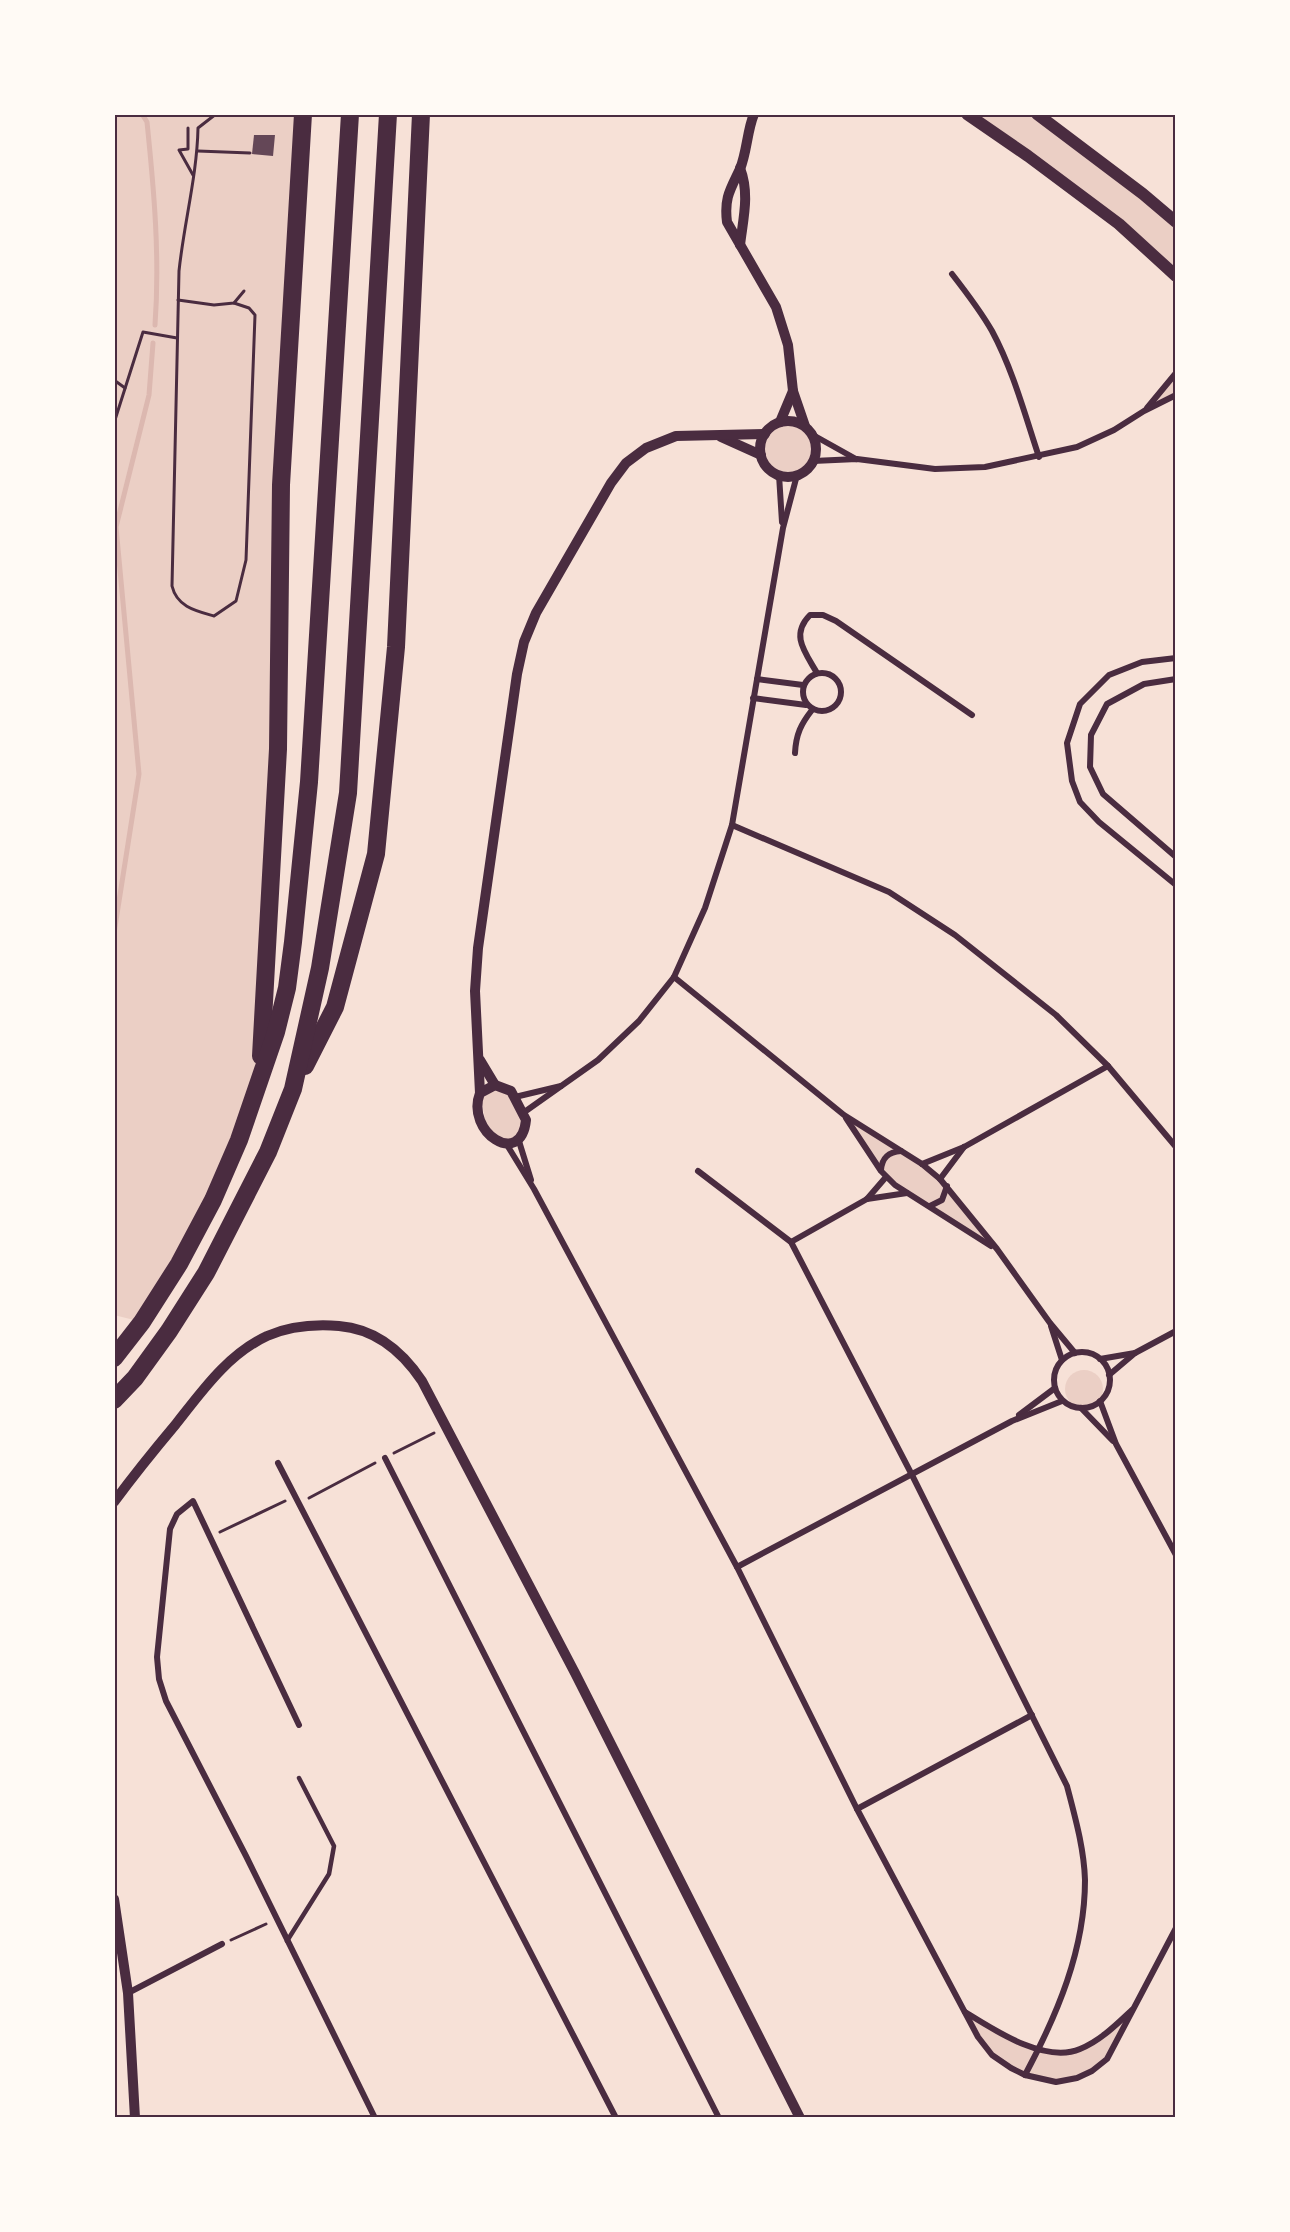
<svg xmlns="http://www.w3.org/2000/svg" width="1290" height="2232" font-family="'Roboto Condensed',sans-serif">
  <rect width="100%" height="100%" fill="#f7e1d7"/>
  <!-- green -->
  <g fill="#ebcfc5">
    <path d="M114,114H302L260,1078L239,1140L142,1322L114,1315Z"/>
    <path d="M967,114H1037L1176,222V276L1119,224Z"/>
    <path d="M1176,373V395L1144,411Z"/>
    <circle cx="788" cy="449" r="27"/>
    <path d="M502,1087L526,1120L514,1142L488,1134L480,1093Z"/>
    <path d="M844,1115L940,1179L997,1249L895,1185Z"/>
    <circle cx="1084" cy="1389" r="19"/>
    <path d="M1136,2007L1107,2059L1092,2071L1056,2082L1025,2075L992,2055L964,2012C990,2028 1051,2063 1080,2049C1095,2042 1121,2018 1136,2007Z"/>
  </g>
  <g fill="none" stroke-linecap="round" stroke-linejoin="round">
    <!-- stream -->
    <g stroke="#dcb8b0" stroke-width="5">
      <path d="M142,114L147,122C154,190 160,257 155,325"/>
      <path d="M114,933L139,774L116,527L149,395L153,343"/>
    </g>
  </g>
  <!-- building -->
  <path fill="#644757" d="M254,135H275L273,156L252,154Z"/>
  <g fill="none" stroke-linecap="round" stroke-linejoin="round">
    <!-- path -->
    <g stroke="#4a2c40" stroke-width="3">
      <path d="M216,114L198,128C197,176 184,223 179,271L172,586C177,607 196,611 214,616L236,601L246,560L255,315L249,308L234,303"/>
      <path d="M188,128V149L179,150L193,175"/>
      <path d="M198,151L250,153"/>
      <path d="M178,300L214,305L234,303L244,291"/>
      <path d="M114,380L125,388"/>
      <path d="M114,423L143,332L177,338"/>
      <path d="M394,1453L434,1433"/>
      <path d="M309,1498L375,1463"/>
      <path d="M220,1532L285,1501"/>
      <path d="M231,1940L266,1924"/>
    </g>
    <!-- service -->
    <path stroke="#4a2c40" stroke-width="4.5" d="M287,1941L329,1874L334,1846L299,1778"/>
    <!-- minor -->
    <g stroke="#4a2c40" stroke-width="6">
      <path d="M952,274C966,292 980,310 992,331C1013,370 1025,415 1039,457"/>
      <path d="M1147,408L1176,373"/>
      <path d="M813,435L856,459"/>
      <path d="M813,461L857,459L935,469L985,467L1077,447L1114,430L1144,411L1176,395"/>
      <path d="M779,475L782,522"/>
      <path d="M1176,658L1142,662L1109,675L1080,704L1067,743L1072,781L1080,802L1099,822L1176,885"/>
      <circle cx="822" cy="692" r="19"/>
      <path d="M817,673C805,652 790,635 810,615H823L836,621L972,715"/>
      <path d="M757,679L803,685"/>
      <path d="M1176,679L1144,684L1107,704L1091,735L1090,767L1103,794L1176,857"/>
      <path d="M753,698L806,705"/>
      <path d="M795,753C796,734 801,724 812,710"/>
      <path d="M732,825L889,892L955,935L1056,1015L1108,1066L1176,1147"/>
      <path d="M674,977L844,1115L922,1164L940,1179L997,1249L1050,1323L1075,1353"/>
      <path d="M515,1097L561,1086"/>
      <path d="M523,1113L598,1060L639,1021L674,977L705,908L732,825L783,528L797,475"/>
      <path d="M846,1118L881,1171L895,1185L991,1246"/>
      <path d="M518,1138L531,1180"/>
      <path d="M507,1145L534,1189L737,1567L857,1809L978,2037L992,2055L1011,2068L1025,2075L1056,2082L1077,2078L1092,2071L1107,2059L1176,1928"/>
      <path d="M922,1164L964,1147L1108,1066"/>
      <path d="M881,1170C882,1158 888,1152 901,1151"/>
      <path d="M698,1171L791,1242L912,1475L1067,1786C1075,1817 1084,1848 1085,1880C1085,1950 1057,2015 1025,2075"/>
      <path d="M940,1179L964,1147"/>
      <path d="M867,1199L907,1193"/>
      <path d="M930,1206L942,1200L947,1186"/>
      <path d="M791,1242L867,1199L886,1177"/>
      <path d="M1051,1326L1062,1360"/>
      <circle cx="1082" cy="1380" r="28"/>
      <path d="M1100,1359L1135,1353"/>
      <path d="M1109,1375L1135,1353L1176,1331"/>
      <path d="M1100,1401L1116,1444L1176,1555"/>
      <path d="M1081,1408L1113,1441"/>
      <path d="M1019,1415L1055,1388"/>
      <path d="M385,1458L719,2118"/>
      <path d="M278,1463L616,2118"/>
      <path d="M737,1567L1012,1421L1062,1401"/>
      <path d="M299,1725L193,1501L177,1514L170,1529L157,1657L159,1679L166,1701L246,1856L375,2118"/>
      <path d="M857,1809L1032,1715"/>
      <path d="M128,1993L222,1944"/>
      <path d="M965,2012C994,2030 1045,2064 1080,2049C1100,2041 1116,2025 1132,2010"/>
    </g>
    <!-- tertiary -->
    <g stroke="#4a2c40" stroke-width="10">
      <path d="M754,114C747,131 747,152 740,169C730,190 724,198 727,222L776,307L788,345L793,391L805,426"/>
      <path d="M740,245C743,219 750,194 740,168"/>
      <circle cx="788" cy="449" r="28"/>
      <path d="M780,422L793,391"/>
      <path d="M721,437L761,455"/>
      <path d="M480,1060L495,1085"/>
      <path d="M495,1085L511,1091L526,1120C521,1169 465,1132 480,1093Z"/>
      <path d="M480,1093L475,991L478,948L517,674L524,642L536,613L611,483L626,463L646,448L676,436L765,434"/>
      <path d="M114,1502C134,1475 155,1449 176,1424C202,1391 228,1354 267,1336C290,1326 314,1324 339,1326C376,1329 402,1351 422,1381L575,1673L800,2118"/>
      <path d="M114,1899L128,1993L135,2118"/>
    </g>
    <!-- secondary -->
    <g stroke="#4a2c40" stroke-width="12">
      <path d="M967,114L1028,156L1119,224L1176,276"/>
      <path d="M1037,114L1143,194L1176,222"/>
    </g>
    <!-- motorway -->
    <g stroke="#4a2c40" stroke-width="18">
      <path d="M261,1056L278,749L281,485L303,114"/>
      <path d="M305,1066L335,1007L376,854L396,647L421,114"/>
      <path d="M114,1358L142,1322L179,1264L213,1200L239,1140L276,1032L287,988L293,942L309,782L350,114"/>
      <path d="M114,1400L135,1378L169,1331L206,1273L268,1152L293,1089L320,968L348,793L388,114"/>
    </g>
  </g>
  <!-- border -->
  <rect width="1290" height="2232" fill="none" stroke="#fffaf5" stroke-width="231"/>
  <rect x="116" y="116" width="1058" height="2000" fill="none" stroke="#4a2c40" stroke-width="2"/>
</svg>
